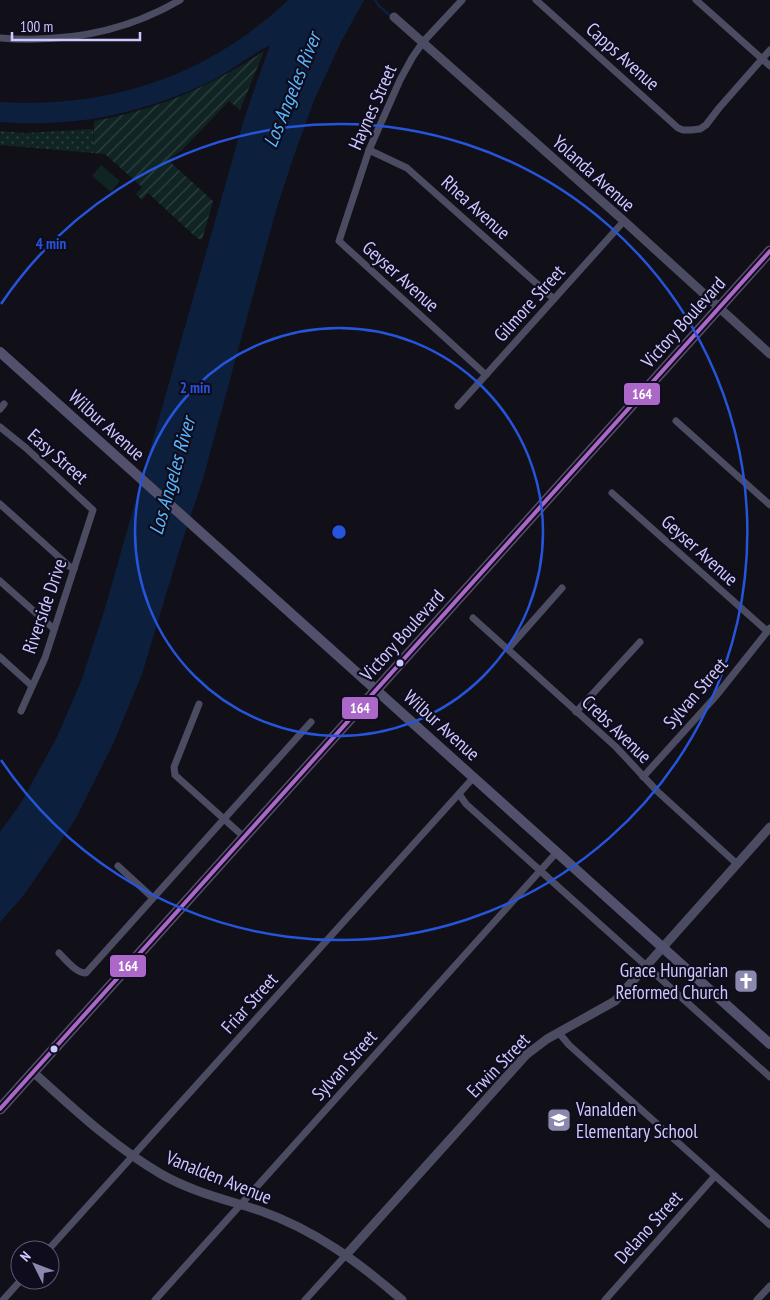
<svg xmlns="http://www.w3.org/2000/svg" width="770" height="1300" font-family="'PT Sans Narrow',sans-serif">
  <defs>
    <pattern id="grass-dots" width="8" height="8" patternUnits="userSpaceOnUse" patternTransform="scale(1.25)"><rect width="8" height="8" fill="#0f2423"/><path d="M2 2h.1M6 6h.1" fill="none" stroke="#314244" stroke-width="1.8" stroke-linecap="round"/></pattern>
    <pattern id="garden-furrows" width="10" height="10" patternUnits="userSpaceOnUse" patternTransform="scale(1.25)"><rect width="10" height="10" fill="#0f2423"/><path d="M-1 1l2-2M0 10L10 0M9 11l2-2" fill="none" stroke="#314244"/></pattern>
  </defs>
  <rect width="100%" height="100%" fill="#111019"/>
  <!-- grass -->
  <path fill="url(#grass-dots)" d="M93,129V153L0,145V131L25,133Z"/>
  <!-- park -->
  <path fill="#0f2423" d="M101,165L120,181L111,192L92,176Z"/>
  <!-- garden -->
  <path fill="url(#garden-furrows)" d="M264,51L240,110L229,101L182,150L168,160L213,201L202,240L197,238L148,193L142,200L136,194L142,187L105,154L93,153L94,121C161,108 207,88 264,51Z"/>
  <!-- water -->
  <path fill="#0c203d" d="M288,0H364L341,42L315,98L293,158L275,214L203,479L181,545L142,674L113,744L75,820L24,895L0,922V832L21,803L57,737L82,679L106,605L244,119L270,45C251,54 234,69 215,79C147,113 75,128 0,122V102C108,109 209,76 288,0Z"/>
  <g fill="none" stroke-linecap="round" stroke-linejoin="round">
    <!-- stream -->
    <path stroke="#0c203d" stroke-width="2.5" d="M375,0L379,6L392,17"/>
    <!-- minor -->
    <g stroke="#4b4b62" stroke-width="7">
      <path d="M462,0L423,42L412,58L400,80L369,150L339,241L486,375"/>
      <path d="M536,0L678,128L683,130H691L700,129L706,125L719,108L770,50"/>
      <path d="M696,0L770,66"/>
      <path d="M0,38C64,43 124,33 180,0"/>
      <path d="M369,150L407,168L554,299"/>
      <path d="M458,406L624,221"/>
      <path d="M0,409L4,404"/>
      <path d="M676,421L770,505"/>
      <path d="M0,427L26,448L93,510L45,658L21,711"/>
      <path d="M612,493L767,631"/>
      <path d="M0,504L69,566L74,569"/>
      <path d="M0,581L54,629"/>
      <path d="M473,618L616,747L657,791L737,864"/>
      <path d="M508,649L562,588"/>
      <path d="M0,657L32,686"/>
      <path d="M199,704L174,767L175,775L244,837"/>
      <path d="M576,712L640,642"/>
      <path d="M643,777L716,696L770,628"/>
      <path d="M459,794L466,804L770,1077"/>
      <path d="M118,866L153,898"/>
      <path d="M59,953C66,960 76,973 86,973L311,722"/>
      <path d="M559,1033L569,1045L770,1225"/>
      <path d="M48,1250L474,777"/>
      <path d="M3,1300L21,1280"/>
      <path d="M155,1300L557,852"/>
      <path d="M305,1300L346,1255"/>
      <path d="M605,1300L715,1176"/>
      <path d="M757,1300L770,1286"/>
    </g>
    <!-- tertiary -->
    <g stroke="#4b4b62" stroke-width="9">
      <path d="M394,17L624,221L770,354"/>
      <path d="M33,1072C74,1109 113,1146 161,1174C192,1192 228,1200 261,1211C315,1230 360,1263 402,1300"/>
      <path d="M346,1255L526,1055L547,1039L615,1001L770,827"/>
    </g>
    <!-- secondary -->
    <path stroke="#51516d" stroke-width="10" d="M0,352L770,1044"/>
    <!-- primary -->
    <path stroke="#584d6c" stroke-width="11" d="M0,1109L770,251"/>
    <!-- bus-1 casing -->
    <g stroke="#0e0c1d" stroke-width="8">
      <path id="bus-1" d="M0,1109L770,251"/>
    </g>
    <!-- bus-1 -->
    <use href="#bus-1" stroke="#ac68c9" stroke-width="4"/>
  </g>
  <!-- distance rings -->
  <g fill="none" stroke="#2654da" stroke-width="2.5">
    <circle cx="339" cy="532" r="204"/>
    <path d="M1 304A408 408 0 1 1 1 760"/>
  </g>
  <!-- icons -->
  <defs>
    <g id="church-square" transform="scale(1.25)"><rect x="-9" y="-9" width="18" height="18" rx="4" fill="#8b88ae" stroke="#0e0c1d"/><path d="M-1.2-6h2.4v3.5h3.3v2.4h-3.3V6h-2.4V-.1h-3.3v-2.4h3.3Z" fill="#fff"/></g>
    <g id="school-square" transform="scale(1.25)"><rect x="-9" y="-9" width="18" height="18" rx="4" fill="#8b88ae" stroke="#0e0c1d"/><path d="M0-5L7-2L0 1L-7-2ZM-4 1L0 2.5L4 1V4Q0 6-4 4Z" fill="#fff"/></g>
  </defs>
  <g fill-rule="evenodd">
    <use href="#church-square" x="746" y="981"/>
    <use href="#school-square" x="559" y="1120"/>
  </g>
  <!-- markers -->
  <g fill="#cdc8ff" stroke="#0e0c1d" stroke-width="2">
    <circle cx="400" cy="663" r="4.5"/>
    <circle cx="54" cy="1049" r="4.5"/>
  </g>
  <g text-anchor="middle" dominant-baseline="central" stroke-width="4.5" stroke-linejoin="round" paint-order="stroke">
    <!-- street labels -->
    <g font-size="19" fill="#cdc8ff" stroke="#0e0c1d">
      <text transform="translate(623 56) rotate(42)">Capps Avenue</text>
      <text transform="translate(372 107) rotate(-66)">Haynes Street</text>
      <text transform="translate(594 173) rotate(42)">Yolanda Avenue</text>
      <text transform="translate(476 207) rotate(42)">Rhea Avenue</text>
      <text transform="translate(401 276) rotate(42)">Geyser Avenue</text>
      <text transform="translate(529 303) rotate(-48)">Gilmore Street</text>
      <text transform="translate(683 322) rotate(-48)">Victory Boulevard</text>
      <text transform="translate(107 425) rotate(42)">Wilbur Avenue</text>
      <text transform="translate(58 456) rotate(41)">Easy Street</text>
      <text transform="translate(700 550) rotate(42)">Geyser Avenue</text>
      <text transform="translate(44 606) rotate(-71)">Riverside Drive</text>
      <text transform="translate(402 635) rotate(-48)">Victory Boulevard</text>
      <text transform="translate(695 693) rotate(-49)">Sylvan Street</text>
      <text transform="translate(442 725) rotate(42)">Wilbur Avenue</text>
      <text transform="translate(617 729) rotate(44)">Crebs Avenue</text>
      <text transform="translate(249 1003) rotate(-48)">Friar Street</text>
      <text transform="translate(344 1065) rotate(-48)">Sylvan Street</text>
      <text transform="translate(498 1065) rotate(-46)">Erwin Street</text>
      <text transform="translate(219 1177) rotate(22)">Vanalden Avenue</text>
      <text transform="translate(648 1227) rotate(-48)">Delano Street</text>
    </g>
    <!-- poi labels -->
    <g font-size="19" fill="#cdc8ff" stroke="#0e0c1d" text-anchor="end">
      <text x="728" y="970">Grace Hungarian<tspan x="728" dy="22">Reformed Church</tspan></text>
      <text x="576" y="1109" text-anchor="start">Vanalden<tspan x="576" dy="22">Elementary School</tspan></text>
    </g>
    <!-- water labels -->
    <g font-size="20" font-style="italic" fill="#57b7fe" stroke="#0e0c1d">
      <text transform="translate(292 90) rotate(-68)">Los Angeles River</text>
      <text transform="translate(172 476) rotate(-74)">Los Angeles River</text>
    </g>
  </g>
  <circle cx="339" cy="532" r="8" fill="#2654da" stroke="#0e0c1d" stroke-width="2.5"/>
  <g font-size="15" text-anchor="middle" font-weight="bold" fill="#2654da" stroke="#0e0c1d" stroke-width="4.5" stroke-linejoin="round" paint-order="stroke">
    <text x="51" y="249">4 min</text>
    <text x="195" y="393">2 min</text>
  </g>
  <g stroke="#0e0c1d" stroke-width="2">
    <rect x="623" y="382" width="38" height="24" rx="5" fill="#ac68c9"/>
    <rect x="341" y="696" width="38" height="24" rx="5" fill="#ac68c9"/>
    <rect x="109" y="954" width="38" height="24" rx="5" fill="#ac68c9"/>
  </g>
  <g font-size="14" text-anchor="middle" font-weight="bold" fill="#fff">
    <text x="642" y="399">164</text>
    <text x="360" y="713">164</text>
    <text x="128" y="971">164</text>
  </g>
  <!-- north arrow -->
  <g transform="translate(35 1265) rotate(312)"><circle r="24" fill="#0e0c1d" stroke="#5a5777"/>
  <path d="M0-4L9 19L0 12L-9 19Z" fill="#8b88ae"/>
  <text y="-8" font-size="14" font-weight="bold" text-anchor="middle" fill="#cdc8ff">N</text>
  </g>
  <!-- scale -->
  <path d="M12 32v8h128v-8" fill="none" stroke="#cdc8ff" stroke-width="2.5"/>
  <text x="20" y="32" font-size="15" fill="#cdc8ff" stroke="#0e0c1d" stroke-width="4" paint-order="stroke">100 m</text>
</svg>
